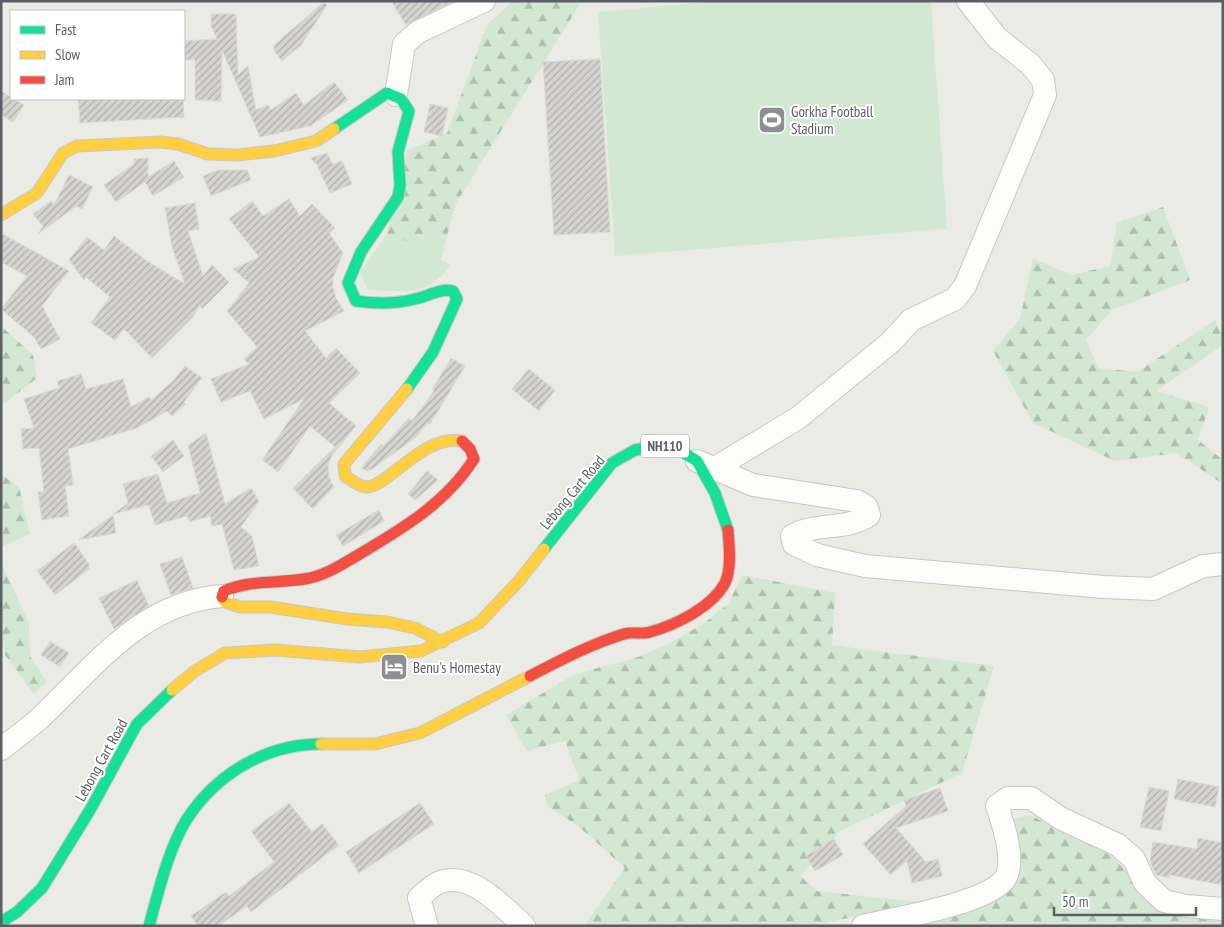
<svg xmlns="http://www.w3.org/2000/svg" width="1224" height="927" font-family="'PT Sans Narrow',sans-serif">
  <defs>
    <pattern id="forest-firs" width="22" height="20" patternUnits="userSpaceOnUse" patternTransform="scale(1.25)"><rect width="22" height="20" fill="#d3e8d2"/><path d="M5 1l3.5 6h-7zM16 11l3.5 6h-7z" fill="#aebfae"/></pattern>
    <pattern id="building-hatch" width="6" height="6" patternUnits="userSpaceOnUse" patternTransform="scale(1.25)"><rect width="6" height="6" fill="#d5d4d1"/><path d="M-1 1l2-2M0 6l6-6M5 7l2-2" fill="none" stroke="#b0afad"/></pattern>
  </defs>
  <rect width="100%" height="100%" fill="#ebebe6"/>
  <!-- green -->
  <g fill="#d3e8d2">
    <path d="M716,1H931L947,229L615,256L598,12Z"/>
    <path d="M429,229L447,236L441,260L451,265C427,297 404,291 368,290L360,272L387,234Z"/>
  </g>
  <!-- forest -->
  <g fill="url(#forest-firs)">
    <path d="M513,1H587L580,4L455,205L447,236L429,229L412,243L387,234L408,150L447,133L487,25Z"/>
    <path d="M1163,207L1190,280L1112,310L1086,340L1098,368L1137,372L1215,320L1223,335V345L1156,391L1209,407L1198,440L1223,460V484L1176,453L1115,461L1033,423L993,351L1020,319L1033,258L1071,275L1110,266L1117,223Z"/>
    <path d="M1,326L33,355L37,378L1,406Z"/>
    <path d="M1,474L19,487L30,534L1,547Z"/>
    <path d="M1,562L29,623L30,656L47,682L34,694L5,655L1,621Z"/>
    <path d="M742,575L835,593L832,645L994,666L962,773L840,831L800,876L817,891L918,902L813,926H584L625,868L577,825L547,806L545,795L579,780L565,741L527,751L506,715L575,674L638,657L670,643L703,624L729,603Z"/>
    <path d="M1031,815L1054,828L1111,855L1134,879L1183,916L1223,921V926H902L1000,897L1009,820Z"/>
  </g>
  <!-- building -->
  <g fill="url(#building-hatch)" stroke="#dad9d5">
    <path d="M391,1H453L406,25Z"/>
    <path d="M324,2L327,5L301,45L282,61L274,51V45Z"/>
    <path d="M211,14H236L238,75L248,66L256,110L268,105L271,110L296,93L304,105L334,82L348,100L310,126L260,137L222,50L221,101L195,100V60H184V41L217,39L211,26Z"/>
    <path d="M600,59L610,232L554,235L543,62Z"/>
    <path d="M1,91L24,105L13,122L1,115Z"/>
    <path d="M78,99H183L184,117L80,123Z"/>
    <path d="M430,104L448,108L442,136L424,132Z"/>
    <path d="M327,153L333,165L342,161L352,184L330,193L316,163L315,164L311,158Z"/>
    <path d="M148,158V177L174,161L184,177L153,196L145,182L116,202L104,185L134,164V159Z"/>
    <path d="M219,170H247L251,180L211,196L203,176Z"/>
    <path d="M69,175L93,187L82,209L76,206L38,234L43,226L33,214L51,201L54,205Z"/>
    <path d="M289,199L300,216L312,204L335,228L329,233L343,253L333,278V287L336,298L344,311L305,331L326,358L336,348L360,373L329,403L356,426L332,455L328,465L329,477L334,487L313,509L293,488L335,447L310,426L278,472L262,460L304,399L264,419L250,391L221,402L211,379L249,364L244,359L257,347L227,311L249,283L233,269L259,257L229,219L252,201L263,216Z"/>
    <path d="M195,203L199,229L188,231L203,276L212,265L229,282L202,309L199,306L193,317L152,358L124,329L115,340L91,323L110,297L86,277L84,280L69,260L87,237L104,250L114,236L147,261L185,284L172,247L165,208Z"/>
    <path d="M1,233L69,271L42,306L60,339L41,349L34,337L1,309L27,276L1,262Z"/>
    <path d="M451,358L465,366L430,424L428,423L415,438L372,469L367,471L361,468L381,444L383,446L409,418L412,421L434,391L432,390Z"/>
    <path d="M185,366L202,378L184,402L186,404L172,416L167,411L137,428L68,449L73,485L65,486L69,516L42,520L38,492H44L39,448L23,449L21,429L34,428L24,399L59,388L57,381L81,374L86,389L123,379L131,407L149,397L151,400L173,381Z"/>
    <path d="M529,369L555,390L539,411L512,389Z"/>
    <path d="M206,433L225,504L251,488L259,501L241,527L252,536L259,566L234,570L222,524L212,526L210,516L189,522L187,516L155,525L149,505L113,514L128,503L123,484L158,474L167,503L200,493L188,445Z"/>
    <path d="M173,440L184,456L163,472L151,456Z"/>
    <path d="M427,471L438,480L415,500L408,494Z"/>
    <path d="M379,510L384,521L343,546L336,535Z"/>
    <path d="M113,515L116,533L78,540Z"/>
    <path d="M74,543L89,564V569L55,595L37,571Z"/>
    <path d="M182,557L193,588L171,595L160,564Z"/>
    <path d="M137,580L149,606L114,629L99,598Z"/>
    <path d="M50,641L69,653L60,667L41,655Z"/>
    <path d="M1178,779L1219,787L1215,807L1174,799Z"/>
    <path d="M1149,787L1169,791L1161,831L1140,827Z"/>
    <path d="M940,788L948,811L896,828L926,862L938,859L942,876L912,883L907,861L891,875L863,844L906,806L904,800Z"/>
    <path d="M289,803L312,832L322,824L339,845L251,912L247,906L218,926H198L191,916L226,892L229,896L274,862L251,831Z"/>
    <path d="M420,803L434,824L359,873L346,852Z"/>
    <path d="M1198,838L1223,843V885L1170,875L1169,878L1156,875L1150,861L1153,842L1197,849Z"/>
    <path d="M834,839L843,855L815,871L806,856Z"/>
  </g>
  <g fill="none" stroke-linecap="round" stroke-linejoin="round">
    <!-- street casing -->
    <g stroke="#c7c8c6" stroke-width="24">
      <g id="street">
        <path d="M396,95L404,44L418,32L484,1"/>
        <path d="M697,461L753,485L857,501L866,506L869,515C847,531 815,522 792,536L794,544L817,555L865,566L1104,587L1153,589L1203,566L1223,564"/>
        <path d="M715,468L798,418L891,342L911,320L955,299L965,286L1045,95L1043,80L1030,64L997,38L968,1"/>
        <path d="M1,749C14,739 28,729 40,718C94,667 142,602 222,596"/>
        <path d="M427,926L419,898C425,893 431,886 438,883C470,869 503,907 524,926"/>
        <path d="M863,926C896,918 984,904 1004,880C1017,863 1003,824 997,806L1008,798H1031L1060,818L1118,845L1134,859L1145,883L1164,901L1186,906L1223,909"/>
      </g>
    </g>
    <!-- fast casing -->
    <g stroke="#c8c8c7" stroke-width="13">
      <g id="fast">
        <path d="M334,129L387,93L401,99L409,111L398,152L400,185L398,197L361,252L348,283L356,301C376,304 396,304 415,299C429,296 440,288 453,291L457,299L433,352L407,389"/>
        <path d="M544,549L612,463L635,450L662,445L679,450L697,461L715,493L728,530"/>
        <path d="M1,922L17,912L42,888L90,810L137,724L172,690"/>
        <path d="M149,926C158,893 169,847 187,819C217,773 267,744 321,744"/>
      </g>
    </g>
    <!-- slow casing -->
    <g stroke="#c8c8c7" stroke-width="13">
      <g id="slow">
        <path d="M1,215L37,193L63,153L77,146L160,142L178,144L208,154L237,155L274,151L316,141L334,129"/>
        <path d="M407,389L344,464L345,476C351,480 358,486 366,487C386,489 424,433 462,441"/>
        <path d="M222,597L225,602L240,607H270L347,619L387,622L415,628L443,642"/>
        <path d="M172,690L195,671L225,653L275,650L360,657L421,651L479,623L518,582L544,549"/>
        <path d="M321,744H375L420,733L530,676"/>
      </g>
    </g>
    <!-- jam casing -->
    <g stroke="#c8c8c7" stroke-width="13">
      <g id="jam">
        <path d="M222,597L224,591C252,579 281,584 310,578C327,574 343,564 358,555C402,529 446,503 474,459L470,449L462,441"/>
        <path d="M530,676C561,660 591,644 624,634C632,631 642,635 650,632C676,625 712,607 725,583C732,567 729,546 728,530"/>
      </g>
    </g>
    <!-- street -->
    <use href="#street" stroke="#fcfcfb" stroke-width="22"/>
    <!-- fast -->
    <use href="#fast" stroke="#16e098" stroke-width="11"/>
    <!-- slow -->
    <use href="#slow" stroke="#ffcf43" stroke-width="11"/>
    <!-- jam -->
    <use href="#jam" stroke="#f24e42" stroke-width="11"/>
  </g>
  <!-- icons -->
  <defs>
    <g id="stadium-square" transform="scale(1.4375)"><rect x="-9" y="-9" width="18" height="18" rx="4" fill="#8d8f92" stroke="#fff"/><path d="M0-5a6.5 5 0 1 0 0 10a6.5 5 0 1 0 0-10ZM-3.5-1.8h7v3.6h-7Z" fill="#fff"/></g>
    <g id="hotel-square" transform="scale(1.4375)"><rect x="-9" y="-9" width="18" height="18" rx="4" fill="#8d8f92" stroke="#fff"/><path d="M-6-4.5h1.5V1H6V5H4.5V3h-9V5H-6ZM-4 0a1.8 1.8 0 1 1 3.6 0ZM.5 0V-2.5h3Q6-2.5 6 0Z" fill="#fff"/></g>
  </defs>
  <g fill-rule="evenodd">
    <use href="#stadium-square" x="772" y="120"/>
    <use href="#hotel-square" x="394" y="667"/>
  </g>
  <g text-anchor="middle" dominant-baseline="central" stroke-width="4" stroke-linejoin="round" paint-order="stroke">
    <!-- shield labels -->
    <rect fill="#fff" stroke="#8c8e92" stroke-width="1" x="641" y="434.5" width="48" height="23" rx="4"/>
    <g font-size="14" font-weight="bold" fill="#5b5e64">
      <text x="665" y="446">NH110</text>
    </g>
    <!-- poi labels -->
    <g font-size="15" fill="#5b5e64" stroke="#fff" text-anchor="start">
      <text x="791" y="111">Gorkha Football<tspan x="791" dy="17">Stadium</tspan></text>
      <text x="413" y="667">Benu's Homestay</text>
    </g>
    <!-- street labels -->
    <g font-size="15" fill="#5b5e64" stroke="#fff">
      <text transform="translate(572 492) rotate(-50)">Lebong Cart Road</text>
      <text transform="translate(101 760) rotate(-61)">Lebong Cart Road</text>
    </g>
  </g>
  <!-- border -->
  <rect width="1224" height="927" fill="none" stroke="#5b5e64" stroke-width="5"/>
  <!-- legend -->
  <rect x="10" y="10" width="175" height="90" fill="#ffffff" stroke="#bdbfc1"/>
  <rect x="20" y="26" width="25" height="8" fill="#16e098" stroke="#bdbfc1"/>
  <text x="55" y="35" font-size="15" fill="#5b5e64">Fast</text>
  <rect x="20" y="51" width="25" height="8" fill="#ffcf43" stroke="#bdbfc1"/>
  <text x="55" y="60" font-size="15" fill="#5b5e64">Slow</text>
  <rect x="20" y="76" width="25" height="8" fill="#f24e42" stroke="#bdbfc1"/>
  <text x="55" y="85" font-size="15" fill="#5b5e64">Jam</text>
  <!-- scale -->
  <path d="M1054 907v8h142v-8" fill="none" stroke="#5b5e64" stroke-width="2.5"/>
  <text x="1062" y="907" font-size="15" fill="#5b5e64" stroke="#ffffff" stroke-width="4" paint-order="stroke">50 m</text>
</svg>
